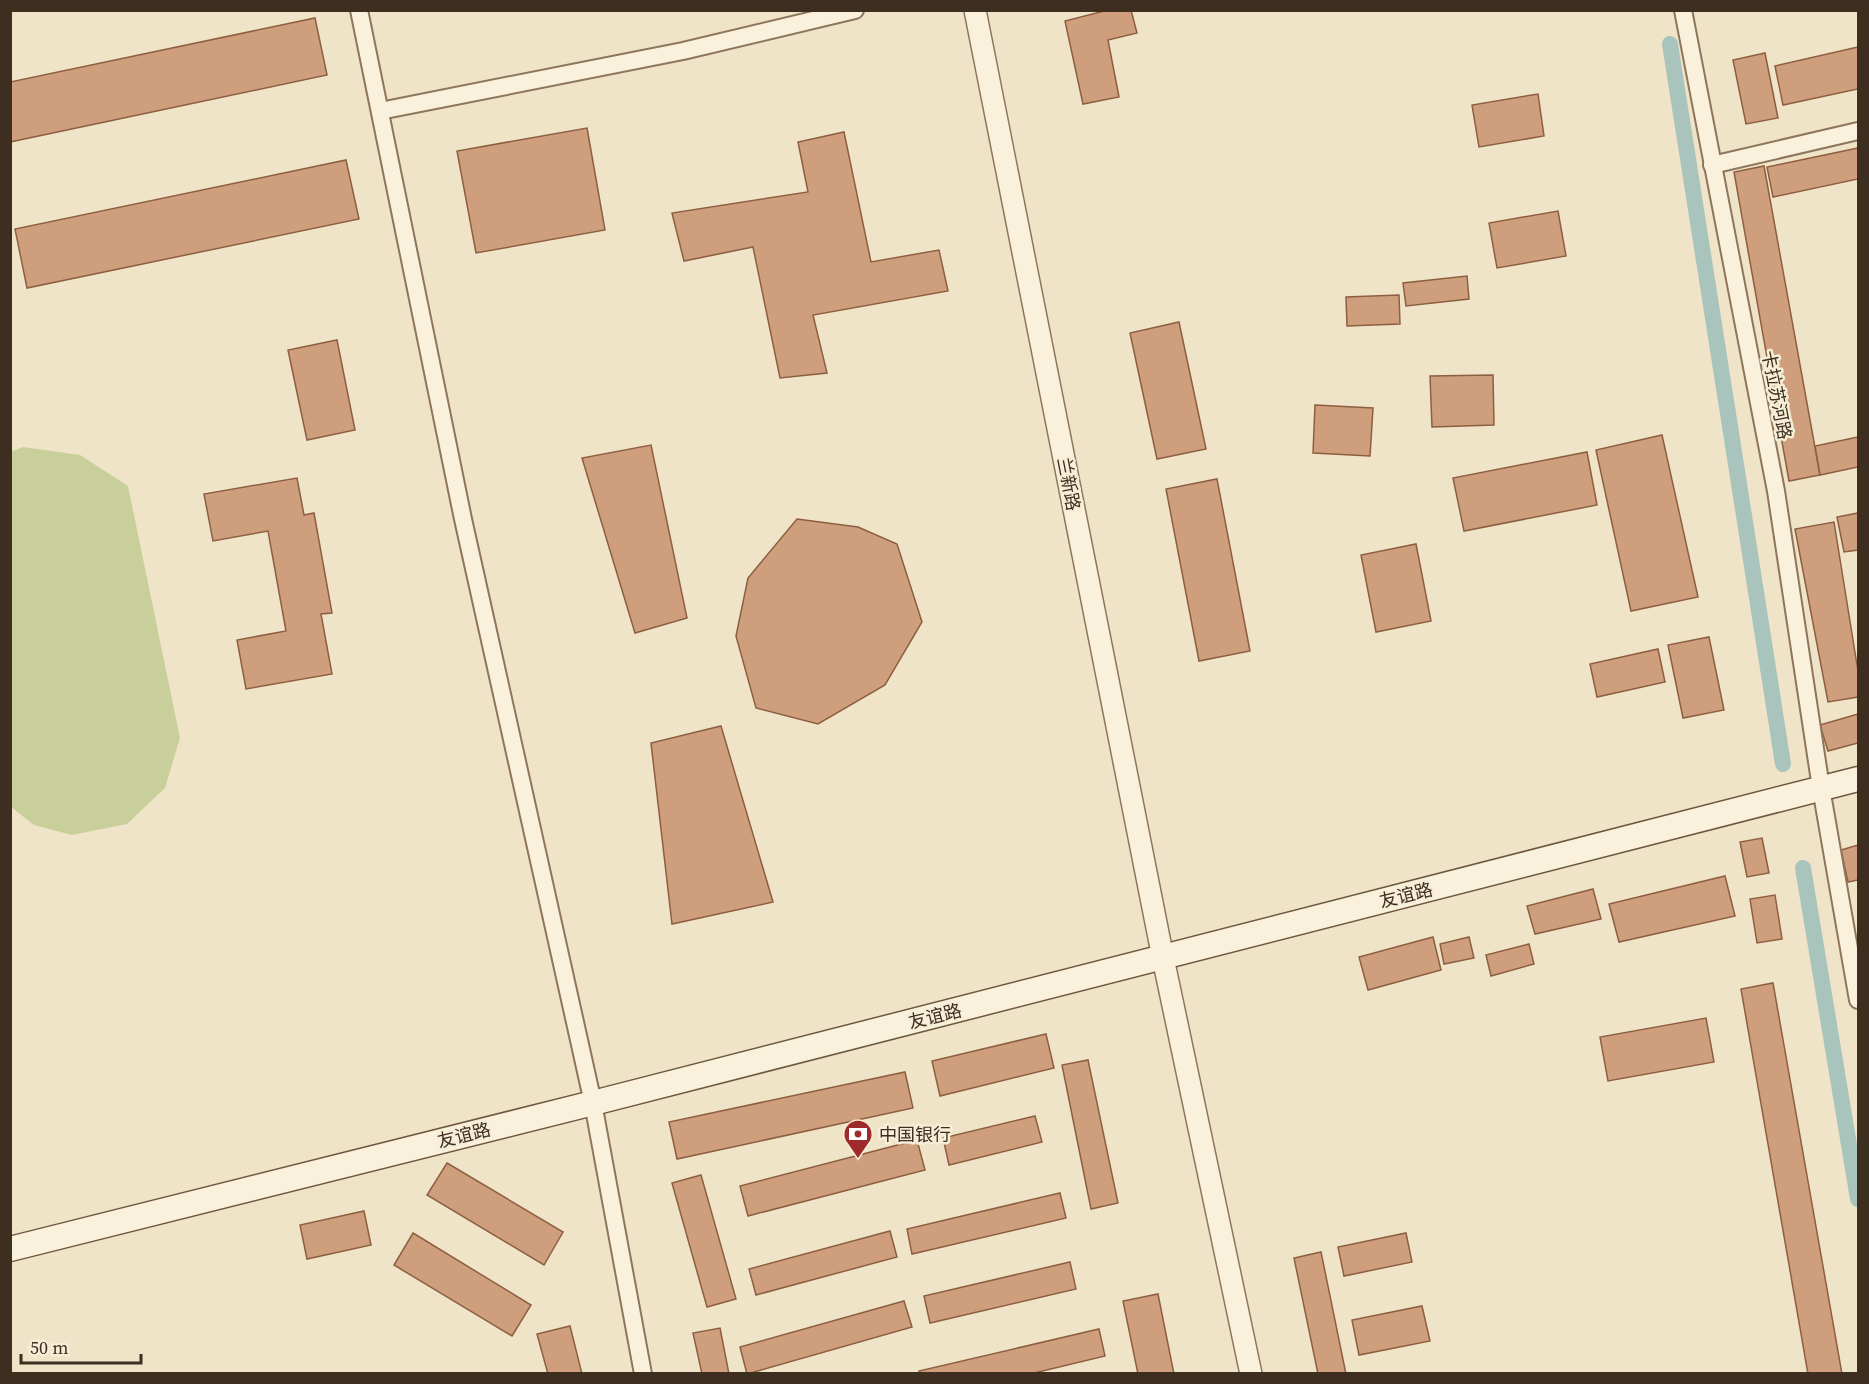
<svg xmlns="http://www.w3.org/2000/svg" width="1869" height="1384" font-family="'Source Serif 4','Noto Sans SC',serif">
  <rect width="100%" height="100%" fill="#f0e4c8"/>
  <!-- green -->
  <path fill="#c9cf9b" d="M23,447L80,455L128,486L180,738L165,788L127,824L72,835L34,825L11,807L10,452Z"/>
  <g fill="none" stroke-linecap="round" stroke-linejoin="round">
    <!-- canal -->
    <g stroke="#a9c4bc" stroke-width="16">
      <path d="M1670,44L1783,764"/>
      <path d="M1803,868L1858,1199"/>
    </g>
  </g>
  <!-- building -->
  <g fill="#cf9f7d" stroke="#8d5f41" stroke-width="1.5">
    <path d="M1108,10H1131L1137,33L1108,40L1119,97L1083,104L1065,21Z"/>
    <path d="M315,18L327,75L10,142V82Z"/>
    <path d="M1858,47V89L1783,105L1775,66Z"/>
    <path d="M1765,53L1778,118L1746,124L1733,60Z"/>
    <path d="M1538,94L1544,136L1479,147L1472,105Z"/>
    <path d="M587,128L605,230L476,253L457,151Z"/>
    <path d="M844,132L871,262L939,250L948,291L813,315L827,373L780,378L753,247L684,261L672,213L808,192L798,142Z"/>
    <path d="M1858,148V179L1773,197L1767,167Z"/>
    <path d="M346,160L359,219L27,288L15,229Z"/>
    <path d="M1764,166L1820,475L1789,481L1734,172Z"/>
    <path d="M1558,211L1566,256L1497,268L1489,223Z"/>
    <path d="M1467,276L1469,299L1406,306L1403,283Z"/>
    <path d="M1399,295L1400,324L1347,326L1346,297Z"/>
    <path d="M1179,322L1206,449L1157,459L1130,333Z"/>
    <path d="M337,340L355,430L307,440L288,350Z"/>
    <path d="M1493,375L1494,425L1432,427L1430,376Z"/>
    <path d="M1315,405L1373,408L1370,456L1313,453Z"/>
    <path d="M1662,435L1698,597L1631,611L1596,450Z"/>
    <path d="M1858,437V467L1820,475L1815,446Z"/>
    <path d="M651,445L687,618L635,633L582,458Z"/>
    <path d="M1587,452L1597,505L1464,531L1453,478Z"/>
    <path d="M297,478L304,515L314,513L332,613L321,614L332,674L246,689L237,640L286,631L268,531L213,541L204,494Z"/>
    <path d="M1217,479L1250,651L1199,661L1166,489Z"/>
    <path d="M1858,513V550L1844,552L1837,517Z"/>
    <path d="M797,519L858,527L897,544L922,622L885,685L818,724L756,708L736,636L748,578Z"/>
    <path d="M1834,522L1858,671V697L1828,702L1795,529Z"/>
    <path d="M1416,544L1431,621L1376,632L1361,555Z"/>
    <path d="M1709,637L1724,710L1683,718L1668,645Z"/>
    <path d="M1658,649L1665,682L1597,697L1590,664Z"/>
    <path d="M1858,714V743L1828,751L1820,725Z"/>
    <path d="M721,726L773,902L672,924L651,743Z"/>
    <path d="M1762,838L1769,873L1747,877L1740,842Z"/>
    <path d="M1858,845V880L1848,882L1841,850Z"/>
    <path d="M1725,876L1735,916L1619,942L1609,904Z"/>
    <path d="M1593,889L1601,919L1535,934L1527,906Z"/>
    <path d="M1775,895L1782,939L1757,943L1750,899Z"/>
    <path d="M1433,937L1441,970L1368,990L1359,957Z"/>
    <path d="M1469,937L1474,958L1444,964L1440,944Z"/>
    <path d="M1529,944L1534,964L1491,976L1486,955Z"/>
    <path d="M1773,983L1842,1374H1808L1741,989Z"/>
    <path d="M1706,1018L1714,1062L1608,1081L1600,1037Z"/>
    <path d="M1046,1034L1054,1068L940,1096L932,1061Z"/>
    <path d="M1088,1060L1118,1203L1091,1209L1062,1065Z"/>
    <path d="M905,1072L913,1108L677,1159L669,1122Z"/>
    <path d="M1035,1116L1042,1142L949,1165L943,1138Z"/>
    <path d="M917,1140L925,1170L748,1216L740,1186Z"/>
    <path d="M447,1163L563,1232L544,1265L427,1195Z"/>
    <path d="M701,1175L736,1299L707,1307L672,1183Z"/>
    <path d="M1060,1193L1066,1218L912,1254L907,1229Z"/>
    <path d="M364,1211L371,1245L307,1259L300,1225Z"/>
    <path d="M890,1231L897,1257L756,1295L749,1269Z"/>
    <path d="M413,1233L531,1305L512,1336L394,1265Z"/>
    <path d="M1406,1233L1412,1262L1344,1276L1338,1247Z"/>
    <path d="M1321,1252L1346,1374H1318L1294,1258Z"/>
    <path d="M1070,1262L1076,1289L930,1323L924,1296Z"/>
    <path d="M1158,1294L1174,1374H1138L1123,1301Z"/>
    <path d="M904,1301L912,1327L747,1374L740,1347Z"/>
    <path d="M1422,1306L1430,1341L1359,1355L1352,1320Z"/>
    <path d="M570,1326L582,1374H548L537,1334Z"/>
    <path d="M720,1328L729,1374H702L693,1333Z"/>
    <path d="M1099,1329L1105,1356L1030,1374H920L919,1371Z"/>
  </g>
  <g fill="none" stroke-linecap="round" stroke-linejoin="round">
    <!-- minor casing -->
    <g stroke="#8d765c" stroke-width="20">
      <g id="minor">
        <path d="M359,10L463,519L593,1103L643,1374"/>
        <path d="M1683,10L1776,491L1821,788L1858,1000"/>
        <path d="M380,111L683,51L855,10"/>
        <path d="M1712,165L1858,131"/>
      </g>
    </g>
    <!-- tertiary casing -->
    <g stroke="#8d765c" stroke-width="24">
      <path id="tertiary" d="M975,10L1163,958L1251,1374"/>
    </g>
    <!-- secondary casing -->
    <g stroke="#6f573f" stroke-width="27">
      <path id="secondary" d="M10,1249L593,1103L1858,779"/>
    </g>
    <!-- minor -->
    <use href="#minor" stroke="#faf1dc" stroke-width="16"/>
    <!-- tertiary -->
    <use href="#tertiary" stroke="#faf1dc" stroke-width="21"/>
    <!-- secondary -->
    <use href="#secondary" stroke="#faf1dc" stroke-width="24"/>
  </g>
  <!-- icons -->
  <defs>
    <g id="bank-pin" transform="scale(1.5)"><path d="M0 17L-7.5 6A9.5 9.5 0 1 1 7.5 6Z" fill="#9e2a2b" stroke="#f7eed8"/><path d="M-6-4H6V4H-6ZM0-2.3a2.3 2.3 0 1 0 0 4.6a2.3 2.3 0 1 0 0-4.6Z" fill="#fff"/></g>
  </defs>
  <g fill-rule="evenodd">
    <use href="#bank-pin" x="858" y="1134"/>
  </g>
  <g text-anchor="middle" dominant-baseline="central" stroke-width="5" stroke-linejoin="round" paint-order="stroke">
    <!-- street labels -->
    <g font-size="18" fill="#3d2e20" stroke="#f7eed8">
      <text transform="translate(1777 395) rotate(79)">卡拉苏河路</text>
      <text transform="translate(1069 484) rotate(79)">兰新路</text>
      <text transform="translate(1406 895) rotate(-14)">友谊路</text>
      <text transform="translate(935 1016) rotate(-14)">友谊路</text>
      <text transform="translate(464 1135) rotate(-14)">友谊路</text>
    </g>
    <!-- poi labels -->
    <g font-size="18" fill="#3d2e20" stroke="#f7eed8" text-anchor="start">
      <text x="879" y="1134">中国银行</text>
    </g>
  </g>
  <!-- border -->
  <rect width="1869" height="1384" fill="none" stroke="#3d2e20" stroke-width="24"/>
  <!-- scale -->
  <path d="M21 1354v9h120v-9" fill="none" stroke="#3d2e20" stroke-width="3"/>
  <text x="30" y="1354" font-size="18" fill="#3d2e20" stroke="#f7eed8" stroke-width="4.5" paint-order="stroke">50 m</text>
</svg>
